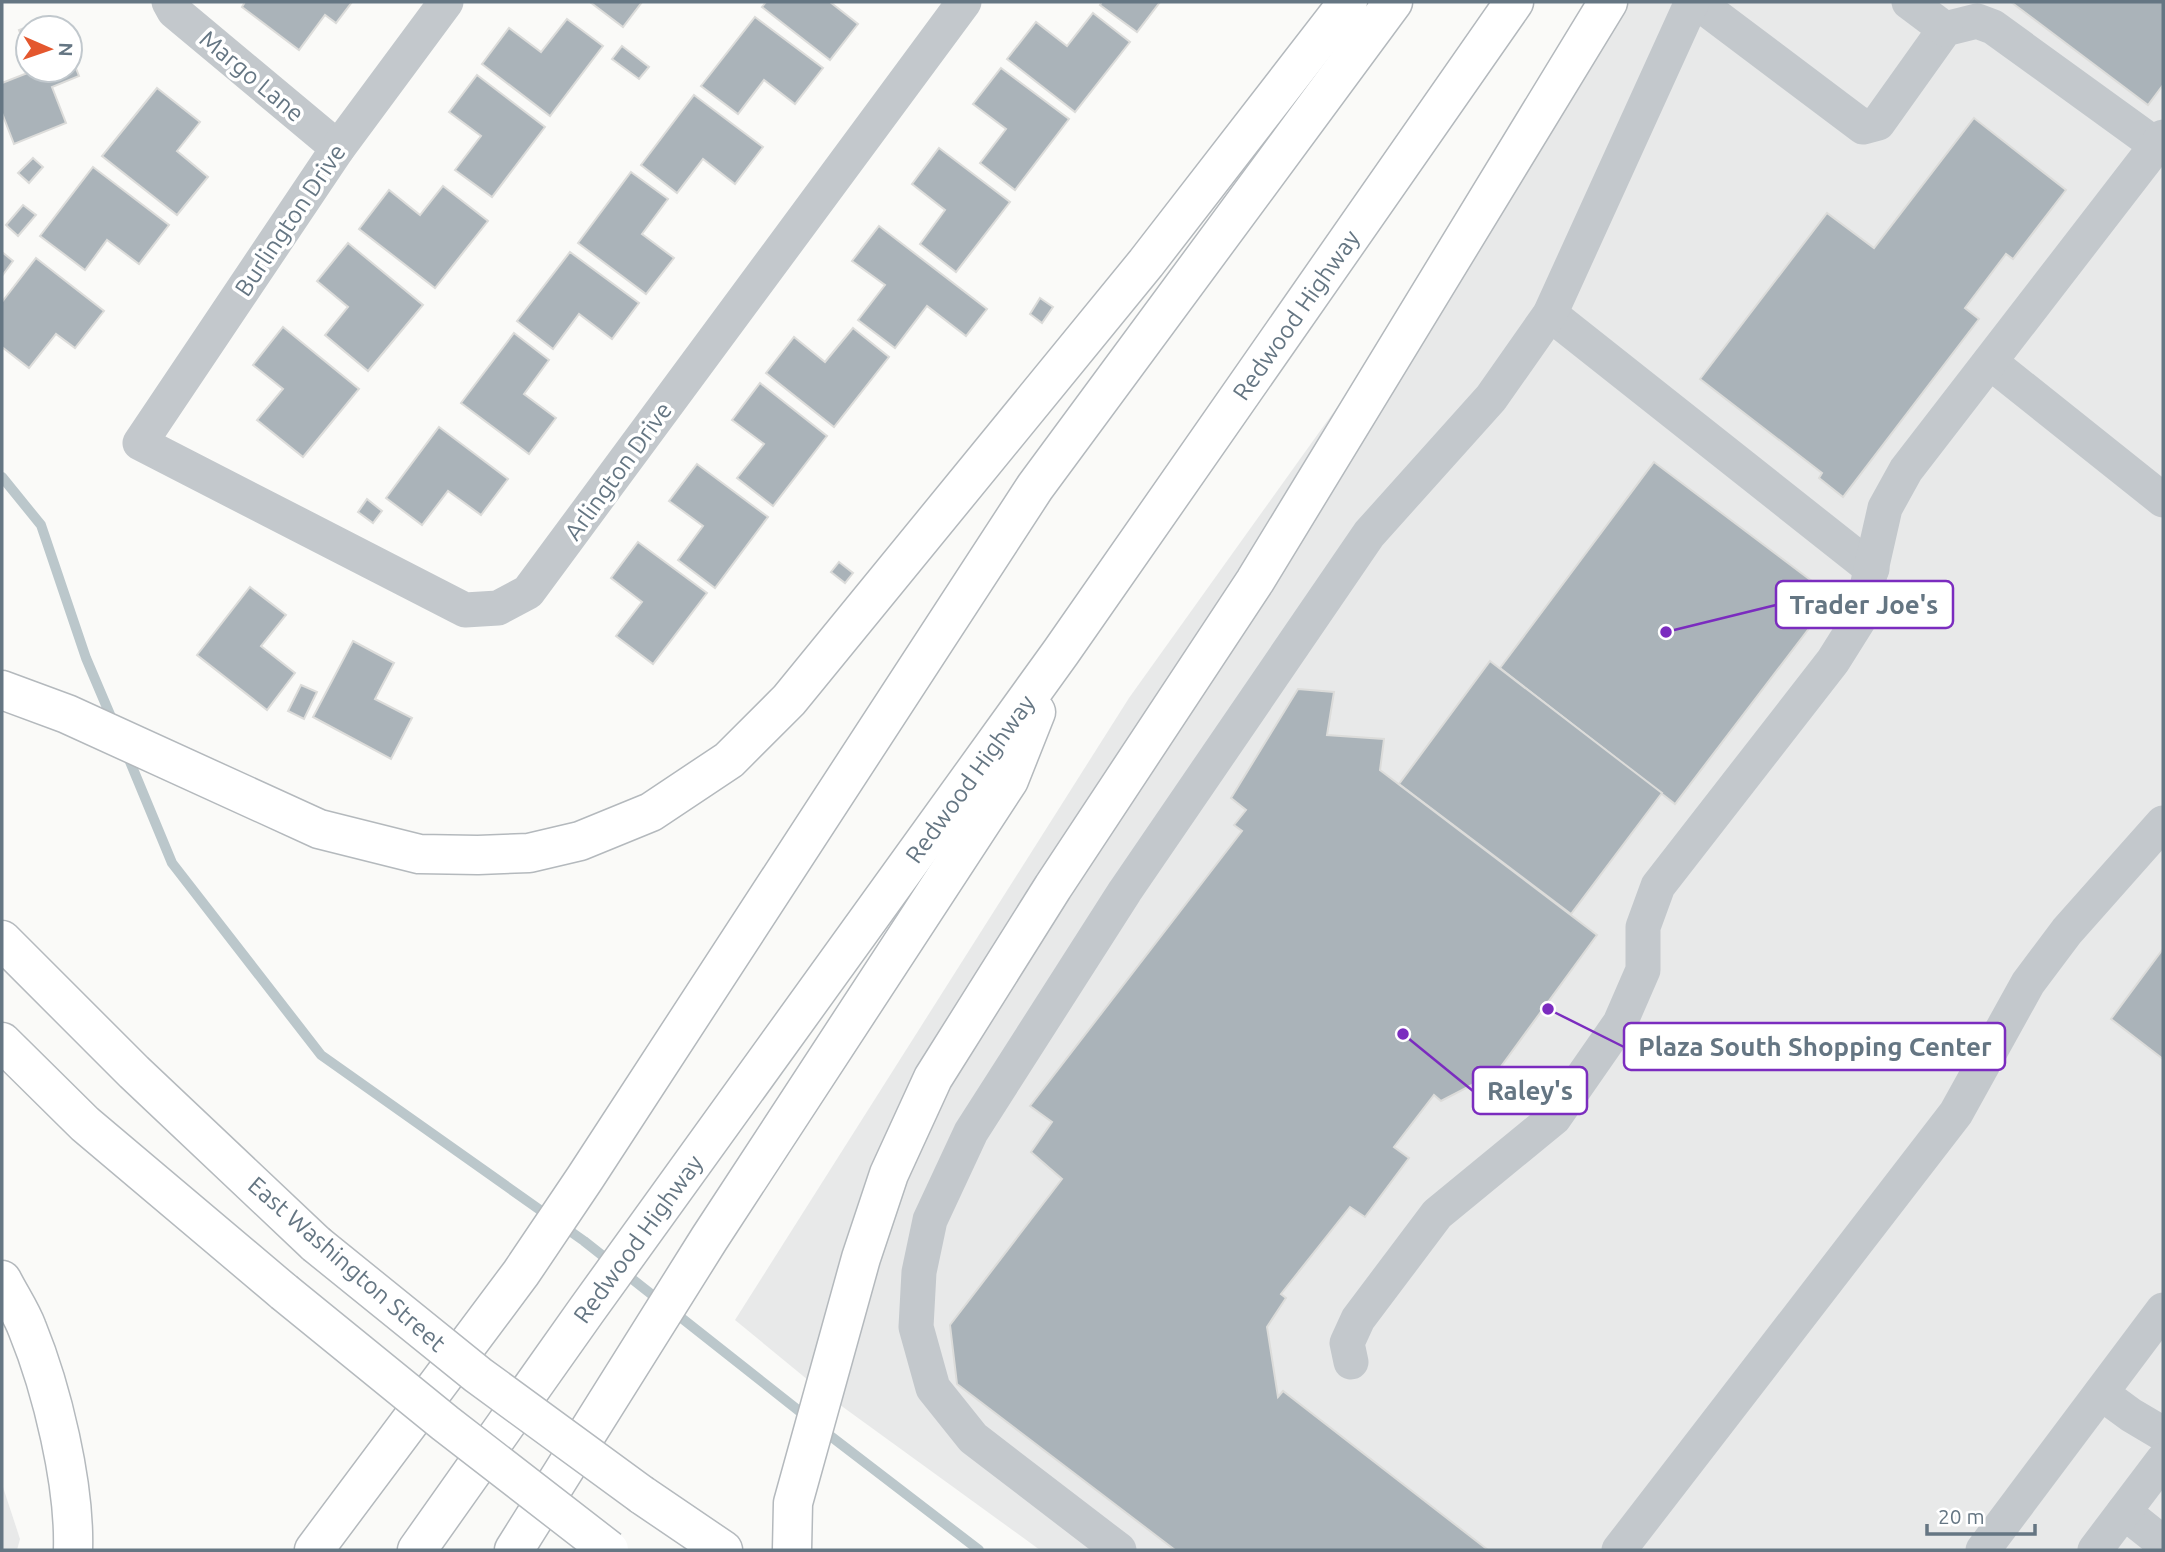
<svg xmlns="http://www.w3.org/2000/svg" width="2165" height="1552" font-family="Ubuntu,sans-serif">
  <rect width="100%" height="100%" fill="#fafaf8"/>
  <!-- built -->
  <g fill="#e8e9e9">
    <path d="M1627,2H2163V1550H1040L825,1394L735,1320L1129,698Z"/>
    <path d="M2,1484L20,1539L17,1550H2Z"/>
  </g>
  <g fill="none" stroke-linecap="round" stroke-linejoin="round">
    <!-- stream -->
    <g stroke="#bbc7cb" stroke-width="10">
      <path d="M2,477L41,525L86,658L114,724"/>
      <path d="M126,752L172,863L321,1055L584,1241L808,1418"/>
      <path d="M820,1428L979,1550"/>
    </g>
  </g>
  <!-- building -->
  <g fill="#aab3b9" stroke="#dcdcda" stroke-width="2">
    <path d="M245,2H352L336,23L325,15L299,50L242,7Z"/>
    <path d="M590,2H642L623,27Z"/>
    <path d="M766,2H830L858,24L830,60L762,7Z"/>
    <path d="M1102,2H1160L1137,32L1100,5Z"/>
    <path d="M2011,2H2163V85L2148,105Z"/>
    <path d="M1093,13L1130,42L1075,112L1007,59L1036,22L1067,46Z"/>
    <path d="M755,17L823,68L795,104L764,80L738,114L701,86Z"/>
    <path d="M50,18L54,28H28V53L19,30Z"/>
    <path d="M567,19L603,46L550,116L482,64L509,28L541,52Z"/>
    <path d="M622,46L649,67L639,79L612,59Z"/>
    <path d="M71,56L79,76L52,87L66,123L14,144L2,113V83L35,70H70Z"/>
    <path d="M1001,68L1069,119L1015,190L980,163L1006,129L973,104Z"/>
    <path d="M477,75L545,127L492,197L455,170L481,136L449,112Z"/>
    <path d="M157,88L200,122L177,151L208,177L177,215L102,156Z"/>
    <path d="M694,95L763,147L735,184L703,159L677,193L641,165Z"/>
    <path d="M1974,118L2066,190L2013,259L2006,254L1965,308L1979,319L1843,497L1819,478L1822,473L1700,379L1827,213L1874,248Z"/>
    <path d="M939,148L1010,202L956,272L920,244L945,210L912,184Z"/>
    <path d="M33,158L43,167L29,183L18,173Z"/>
    <path d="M93,167L169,225L139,264L107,240L85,270L40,236Z"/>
    <path d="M631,172L668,199L642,234L674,258L646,294L578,243Z"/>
    <path d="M443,186L488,221L435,288L359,229L389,190L420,215Z"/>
    <path d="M23,205L36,215L18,236L6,225Z"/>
    <path d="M879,226L987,309L966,336L927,306L895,348L858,320L885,285L852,261Z"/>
    <path d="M348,243L423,305L368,371L325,335L348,307L317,281Z"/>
    <path d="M2,252L13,261L2,276Z"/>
    <path d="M570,252L639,303L612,339L579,314L553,349L517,321Z"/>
    <path d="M36,258L104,311L75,348L56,334L29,368L2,347V302Z"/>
    <path d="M1040,298L1053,307L1042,323L1030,314Z"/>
    <path d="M283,327L359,389L303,457L257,420L283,389L253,365Z"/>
    <path d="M853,328L889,357L834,427L766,373L794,337L825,362Z"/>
    <path d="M514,333L549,360L524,394L556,418L529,454L461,403Z"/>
    <path d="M760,383L827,436L773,506L737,478L764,444L732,420Z"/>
    <path d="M439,427L508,479L481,515L448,491L422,525L386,498Z"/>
    <path d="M1654,462L1833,597L1675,804L1500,668Z"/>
    <path d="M697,464L768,517L715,588L678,560L703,526L669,501Z"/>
    <path d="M367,499L382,511L373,523L358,512Z"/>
    <path d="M638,542L707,593L653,664L616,636L642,602L611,578Z"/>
    <path d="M839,562L853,573L845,583L831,572Z"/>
    <path d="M250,587L286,615L261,646L295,673L267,710L197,655Z"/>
    <path d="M353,641L394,663L375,699L412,718L391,759L313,717Z"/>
    <path d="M1490,661L1662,793L1571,914L1399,784Z"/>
    <path d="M301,685L317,692L304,719L288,711Z"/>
    <path d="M1298,689L1334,692L1327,735L1384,739L1380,770L1597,935L1497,1072L1441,1101L1434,1095L1394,1147L1409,1158L1365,1217L1350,1207L1281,1294L1286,1298L1267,1327L1278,1397L1283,1391L1488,1550H1175L957,1384L950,1325L1062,1179L1031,1152L1052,1122L1030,1106L1242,831L1234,825L1246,810L1231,798Z"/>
    <path d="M2163,949V1059L2111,1019Z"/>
  </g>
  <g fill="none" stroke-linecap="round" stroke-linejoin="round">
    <!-- major casing -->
    <g stroke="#b5babe" stroke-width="41">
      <g id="major">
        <path d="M2,940L134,1072L316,1244"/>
        <path d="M2,1042L85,1124L284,1292"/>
        <path d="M642,1495L723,1550"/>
      </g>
    </g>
    <!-- highway casing -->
    <g stroke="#b4b9bd" stroke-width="41">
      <g id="highway">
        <path d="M2,690L67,714L319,829L419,854L478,855L529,853L580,841L651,812L729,760L789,700L1146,263L1348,2"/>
        <path d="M2,1280C10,1296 21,1312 27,1328C52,1389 75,1484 73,1550"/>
        <path d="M314,1550L521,1273L585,1178L1035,487L1393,2"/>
        <path d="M417,1550L586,1311L1061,652L1514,2"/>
        <path d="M514,1550L709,1239L1009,780L1036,712"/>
        <path d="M792,1550L793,1503L861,1258L889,1174L933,1078L1053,887L1255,581L1608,2"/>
      </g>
    </g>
    <!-- minor -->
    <g stroke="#c3c8cc" stroke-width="35">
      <path d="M169,2L174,11L338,148"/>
      <path d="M446,2L338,148L140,443L465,610L498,608L528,592L964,2"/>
      <path d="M1697,2L1863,127L1878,123L1945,29L1977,21L1993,27L2156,145"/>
      <path d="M1909,2L1945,29"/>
      <path d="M1550,314L1872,569"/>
      <path d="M1990,362L2163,500"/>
      <path d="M1351,1362L1347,1343L1358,1319L1437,1214L1554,1118L1620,1023L1643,970V927L1658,886L1833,661L1860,618L1885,508L1906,470L2163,137"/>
      <path d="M2101,1393L2131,1415L2163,1434"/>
      <path d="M2124,1512L2163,1543"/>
      <path d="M1119,1550L973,1438L933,1388L916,1327L919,1272L930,1220L971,1132L1125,891L1369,534L1491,398L1550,314L1692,2"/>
      <path d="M1619,1550L1956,1113L2028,983L2067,931L2163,823"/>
      <path d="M1983,1550L2163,1310"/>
      <path d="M2095,1550L2163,1460"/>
    </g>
    <!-- major -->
    <use href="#major" stroke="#fff" stroke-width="38"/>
    <!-- highway -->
    <use href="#highway" stroke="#fff" stroke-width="38"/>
    <!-- major-bridge casing -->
    <g stroke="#b5babe" stroke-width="41" stroke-linecap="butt">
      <g id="major-bridge">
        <path d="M316,1244L478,1375L642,1495"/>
        <path d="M284,1292L445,1423L609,1550"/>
      </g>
    </g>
    <!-- major-bridge -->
    <use href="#major-bridge" stroke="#fff" stroke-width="38"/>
  </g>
  <g text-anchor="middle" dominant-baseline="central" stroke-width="7" stroke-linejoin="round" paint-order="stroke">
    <!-- street labels -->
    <g font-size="24" fill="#657683" stroke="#fff">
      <text transform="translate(252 76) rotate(40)">Margo Lane</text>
      <text transform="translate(290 220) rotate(-56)">Burlington Drive</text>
      <text transform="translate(1296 315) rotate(-55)">Redwood Highway</text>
      <text transform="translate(618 471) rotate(-54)">Arlington Drive</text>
      <text transform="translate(970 779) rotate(-54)">Redwood Highway</text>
      <text transform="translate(638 1239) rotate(-54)">Redwood Highway</text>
      <text transform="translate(347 1264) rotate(41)">East Washington Street</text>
    </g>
  </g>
  <!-- callouts -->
  <path fill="none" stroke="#7b2cbf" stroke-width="2.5" d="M1666 632L1776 605M1548 1009L1624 1047M1403 1034L1473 1091"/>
  <g fill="#7b2cbf" stroke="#fff" stroke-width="2.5">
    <circle cx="1666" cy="632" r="7"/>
    <circle cx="1548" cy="1009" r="7"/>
    <circle cx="1403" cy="1034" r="7"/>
  </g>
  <g fill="#fff" stroke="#7b2cbf" stroke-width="2.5">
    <rect x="1776" y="581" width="177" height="47" rx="7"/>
    <rect x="1624" y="1023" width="381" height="47" rx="7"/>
    <rect x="1473" y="1067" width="114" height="47" rx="7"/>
  </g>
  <g font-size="26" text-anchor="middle" font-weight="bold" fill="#657683">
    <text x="1864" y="614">Trader Joe's</text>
    <text x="1815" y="1056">Plaza South Shopping Center</text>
    <text x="1530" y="1100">Raley's</text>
  </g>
  <!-- border -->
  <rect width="2165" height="1552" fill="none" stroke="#657683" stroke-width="7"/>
  <!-- north arrow -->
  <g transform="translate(49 49) rotate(92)"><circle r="33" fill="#ffffff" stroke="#c1c8cd" stroke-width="2"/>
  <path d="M0-5L12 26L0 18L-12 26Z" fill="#e4572e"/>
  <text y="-10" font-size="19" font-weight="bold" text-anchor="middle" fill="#657683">N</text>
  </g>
  <!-- scale -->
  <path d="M1927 1524v10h108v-10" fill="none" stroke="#657683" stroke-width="3.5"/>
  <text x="1938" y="1524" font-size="21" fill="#657683" stroke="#ffffff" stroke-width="5" paint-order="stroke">20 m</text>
</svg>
